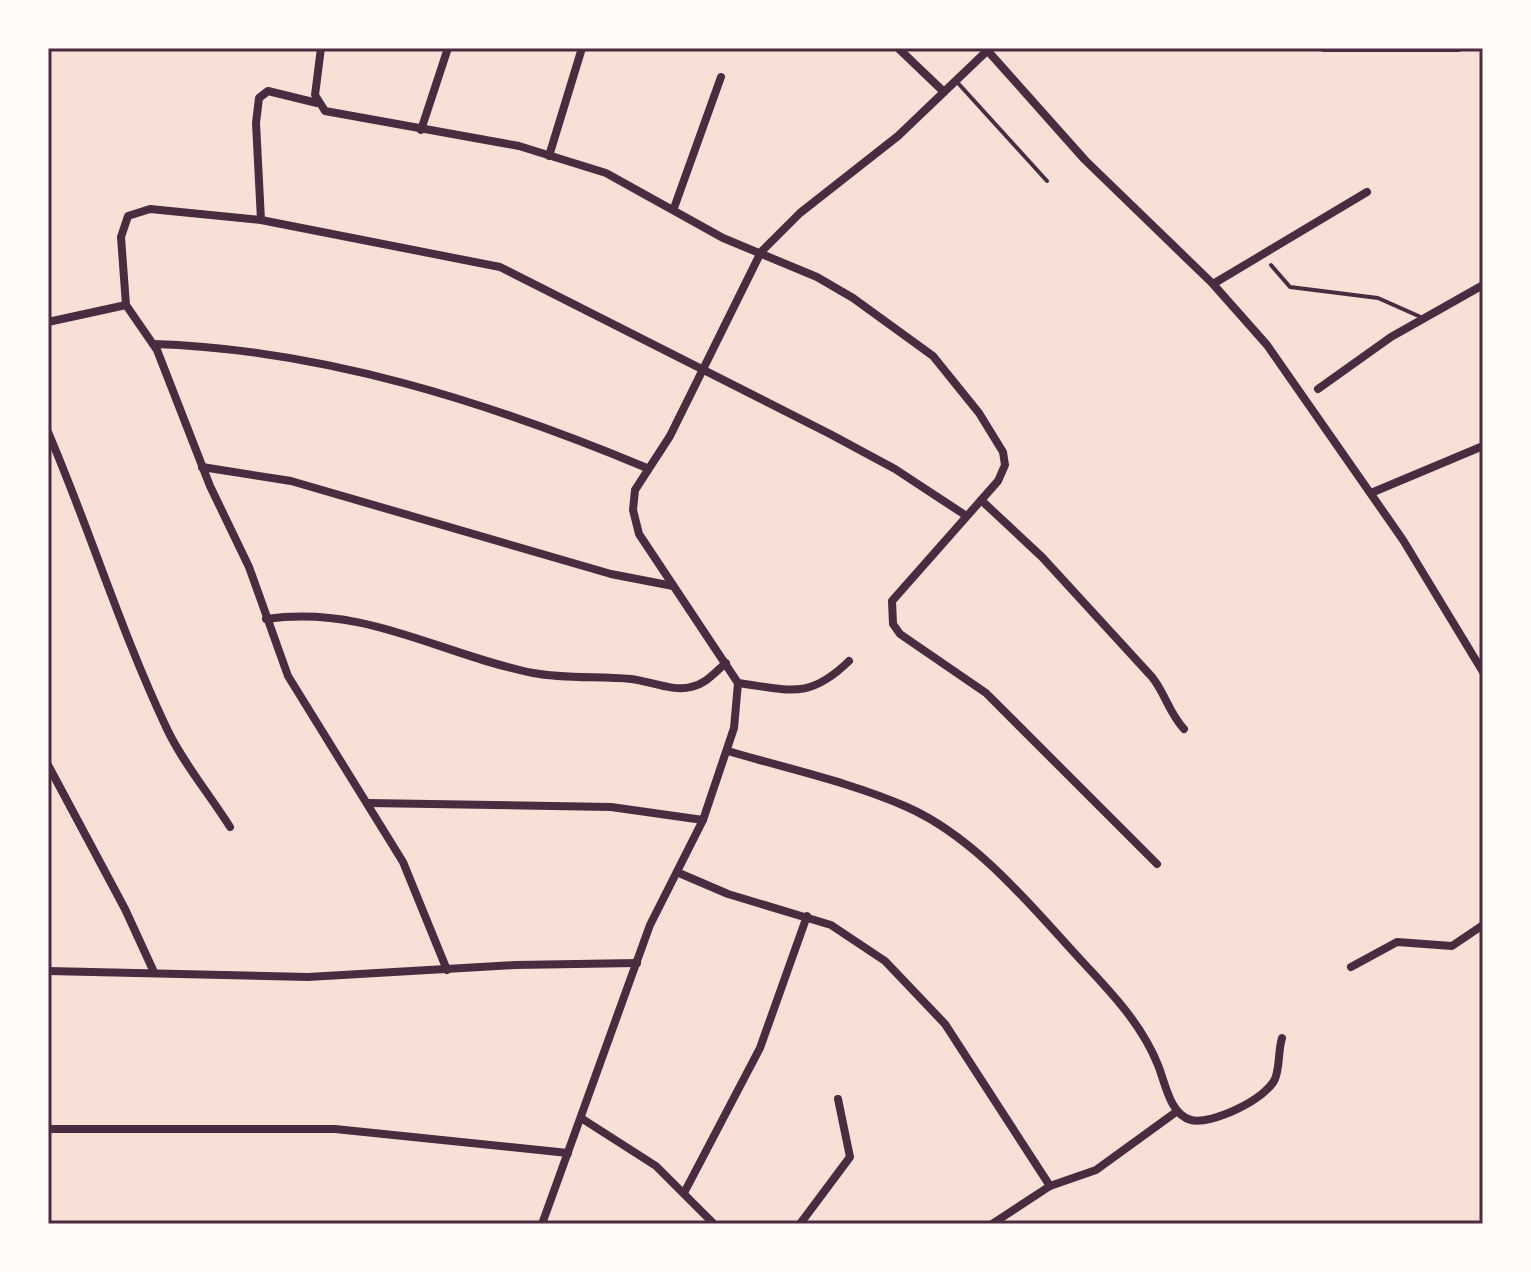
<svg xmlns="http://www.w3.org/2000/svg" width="1531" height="1272" font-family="Lato,sans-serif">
  <rect width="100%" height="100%" fill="#f7e1d7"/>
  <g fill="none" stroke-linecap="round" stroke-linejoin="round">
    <!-- service -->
    <g stroke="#4a2c40" stroke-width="4">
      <path d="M957,82L1047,181"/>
      <path d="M1271,265L1290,287L1378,298L1423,318"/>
    </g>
    <!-- minor -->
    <g stroke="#4a2c40" stroke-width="8">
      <path d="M321,48L315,95L325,111L519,146L606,173L723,238L817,277L853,298L933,356L979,413L1003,452L1005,465L998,481L892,601L893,624L900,634L986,693L1157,864"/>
      <path d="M898,48L944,92L990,48"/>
      <path d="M1324,48H1458"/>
      <path d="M987,50L1085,160L1213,284L1267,345L1403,540L1483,672"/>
      <path d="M421,130L448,48"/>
      <path d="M549,156L582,48"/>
      <path d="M674,208L721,77"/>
      <path d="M261,220L256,123L259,98L268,91L317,103"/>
      <path d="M1213,284L1367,192"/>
      <path d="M48,322L126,305"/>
      <path d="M153,344C323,349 491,403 647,468"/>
      <path d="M1318,389L1391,337L1483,285"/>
      <path d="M48,432C90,530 121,632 167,729C183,763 210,795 230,827"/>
      <path d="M202,467L291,481L611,574L673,586"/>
      <path d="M1371,493L1483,446"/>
      <path d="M981,500L1042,557L1152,677C1165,693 1169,713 1184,729"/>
      <path d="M266,619C368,605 438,654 533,673C565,679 599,676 631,679C649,681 674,692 691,687C706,684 715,672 726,663"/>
      <path d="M738,683C790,690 809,700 849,661"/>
      <path d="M728,751C788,769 850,782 907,807C981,840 1037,914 1092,972C1118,1000 1143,1028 1158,1065C1165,1082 1170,1115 1191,1120C1212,1125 1266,1099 1275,1079C1280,1067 1278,1051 1282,1038"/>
      <path d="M48,765L125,909L153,970"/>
      <path d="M367,803L611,807L703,820"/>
      <path d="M679,873L728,894L831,925L885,961L945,1024L1050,1186"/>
      <path d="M1351,967L1397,942L1452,946L1483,925"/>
      <path d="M447,970L403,862L288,676L249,567L210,486L157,350L126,305L121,237L128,216L150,209L261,220L500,267L830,434L895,469L965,515"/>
      <path d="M48,971L308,977L515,965L637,963"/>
      <path d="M581,1118L656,1166L714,1224"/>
      <path d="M48,1129H335L568,1153"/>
      <path d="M684,1193L760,1048L807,916"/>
      <path d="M542,1224L650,925L703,820L734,728L738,683L639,534L633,510L635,490L670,436L761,252L800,213L898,136L944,92"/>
      <path d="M800,1224L850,1157L838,1099"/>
      <path d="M992,1224L1050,1186L1096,1170L1176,1112"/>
    </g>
  </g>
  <!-- border -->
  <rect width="1531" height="1272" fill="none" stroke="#fffaf5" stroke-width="100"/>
  <rect x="50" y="50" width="1431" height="1172" fill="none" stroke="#4a2c40" stroke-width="3"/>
</svg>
